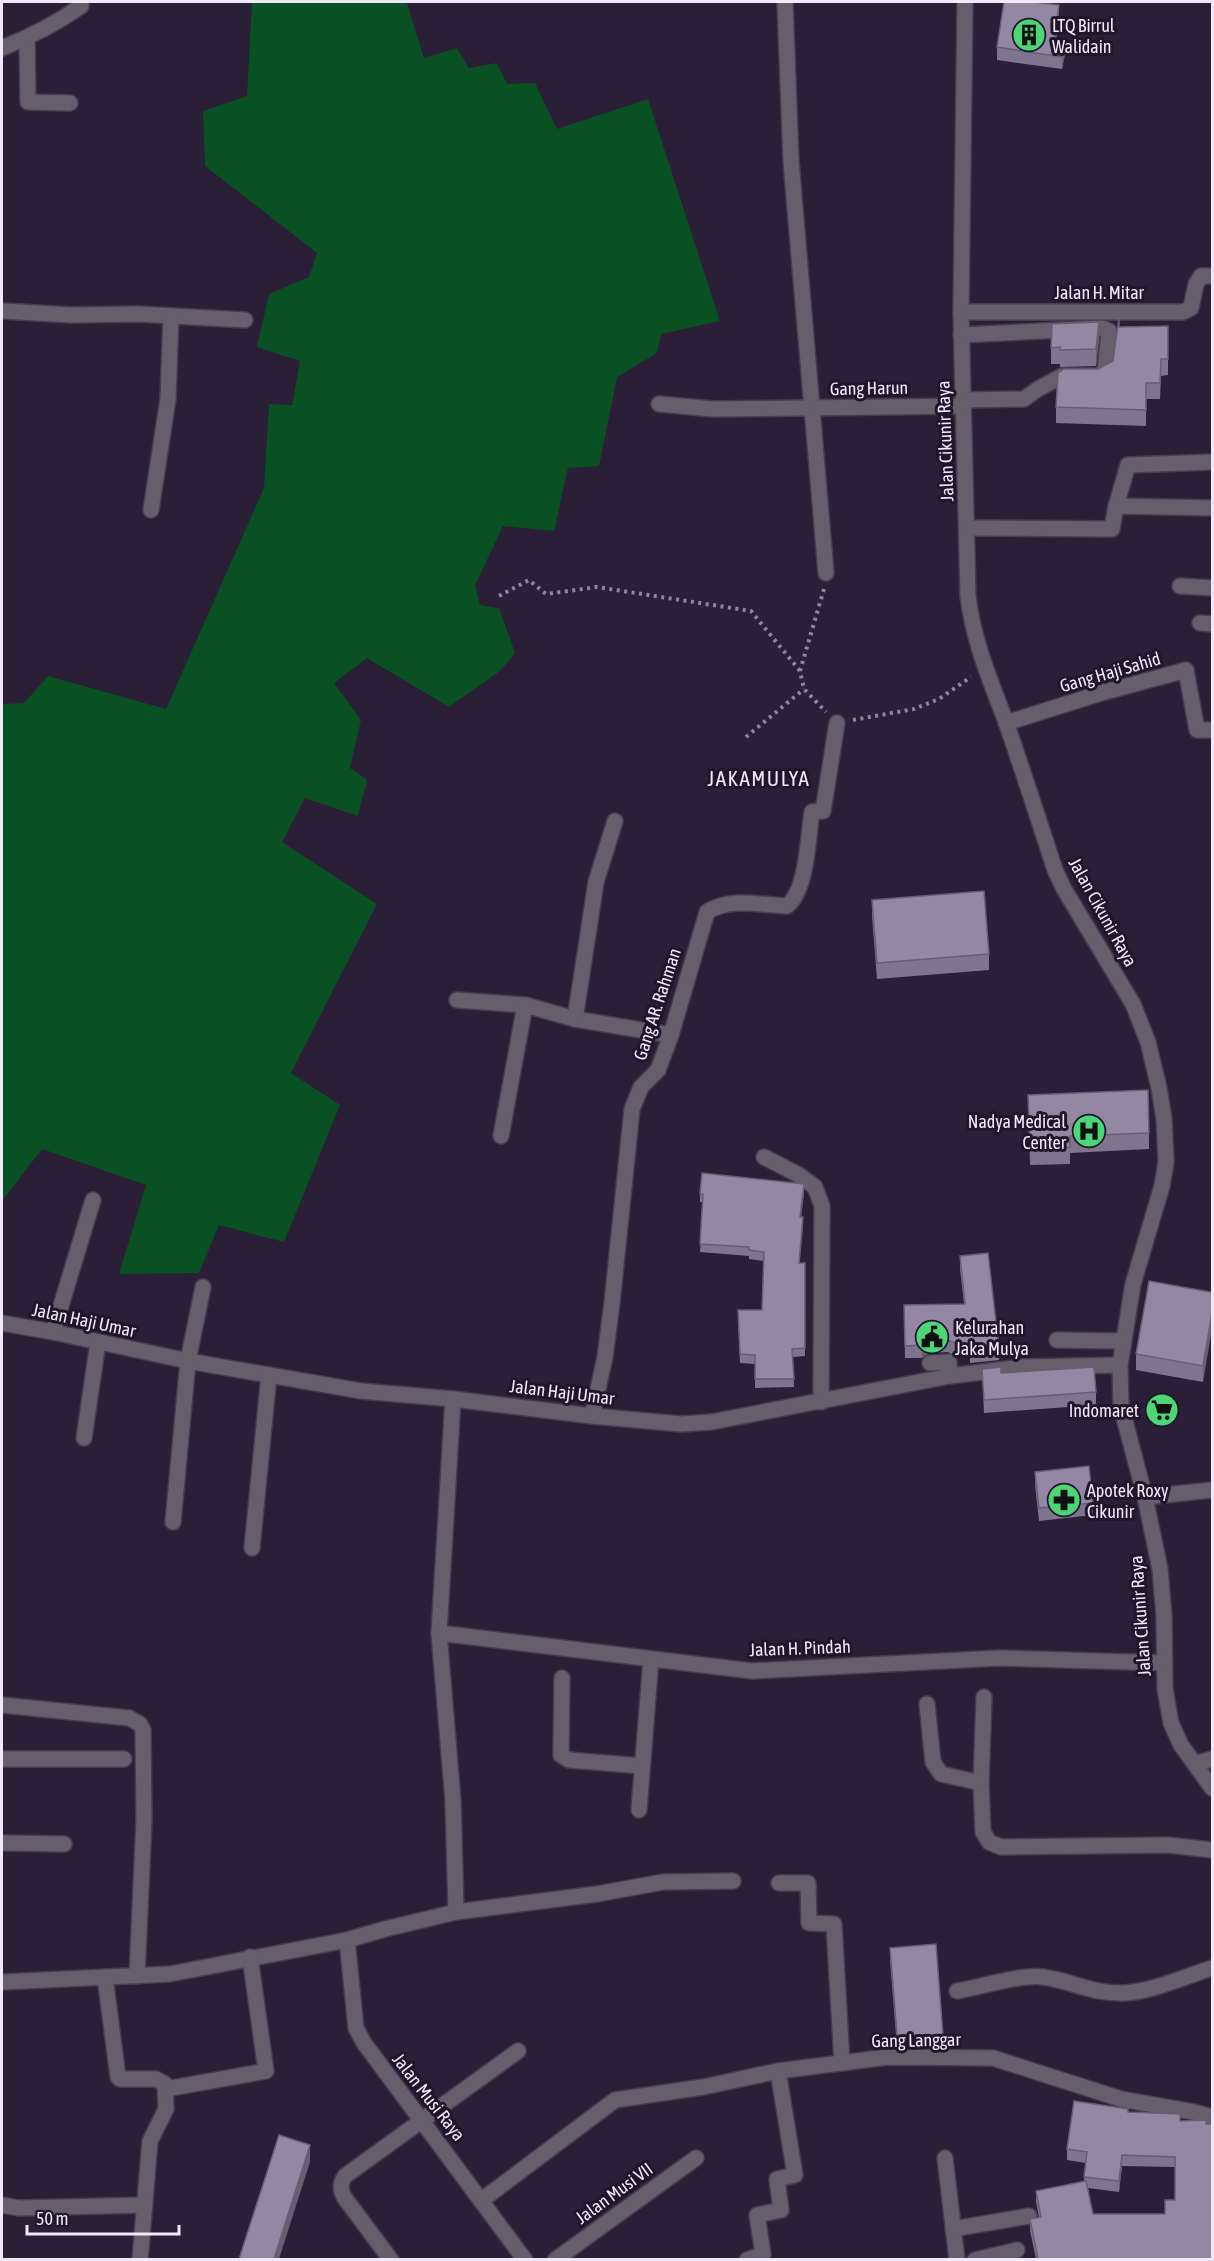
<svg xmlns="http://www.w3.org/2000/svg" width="1214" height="2261" font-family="'Asap Condensed',sans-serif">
  <rect width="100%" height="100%" fill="#2a1f36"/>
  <!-- green -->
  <path fill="#095023" d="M252,2H411L407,3L424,58L457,48L469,68L497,63L507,84L535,83L557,129L648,99L720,321L661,334L657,353L617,377L599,466L568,468L554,531L503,526L475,585L480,605L499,608L515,653L500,671L449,707L367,658L334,683L361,720L350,768L367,780L358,816L305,798L282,842L377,904L291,1073L340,1105L284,1242L219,1225L199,1273L119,1274L146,1185L42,1149L2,1201V704L24,703L48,676L166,709L264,488L269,404L292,405L300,361L257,347L269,294L309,277L317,253L205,166L203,111L247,96Z"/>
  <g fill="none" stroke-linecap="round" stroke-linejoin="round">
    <!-- minor casing -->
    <g stroke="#463b51" stroke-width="18">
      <g id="minor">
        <path d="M785,2L791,161L826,573"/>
        <path d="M965,2L961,312L968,596C973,640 990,680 1006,722C1023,771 1039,821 1055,870L1064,889L1133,1004L1148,1042L1159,1088L1164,1119L1166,1162L1162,1186L1133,1284L1120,1365L1121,1406L1145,1497L1160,1569L1164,1616L1165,1689L1171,1723L1181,1745L1212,1788"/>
        <path d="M27,38L28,102L70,103"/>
        <path d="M2,48C30,37 56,24 81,6V2"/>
        <path d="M2,311L72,315L138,314L245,320"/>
        <path d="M961,312H1183L1191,308L1196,284L1201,276H1212"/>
        <path d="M961,335L1102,328L1109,331L1105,372L1097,376H1062L1038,389L1024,399L963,400"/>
        <path d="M659,404L713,409L963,406"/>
        <path d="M1116,506L1128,465L1212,462"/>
        <path d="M151,510L168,399L171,316"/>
        <path d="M967,528L1112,529L1116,506L1212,508"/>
        <path d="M1180,586L1212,588"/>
        <path d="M1200,623L1212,624"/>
        <path d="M1006,723L1101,693L1186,670L1197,730H1212"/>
        <path d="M615,821L596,882L575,1019L671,1035"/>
        <path d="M457,1000L525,1005L575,1019"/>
        <path d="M501,1136L525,1005"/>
        <path d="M764,1157L799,1175L815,1187L822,1206L821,1402"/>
        <path d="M2,1323L53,1332L188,1361L361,1391L453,1399L592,1416L681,1424L711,1422L950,1376L1023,1367L1120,1365"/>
        <path d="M53,1332L93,1200"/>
        <path d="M1057,1340L1123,1341"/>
        <path d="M930,1363L949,1362L950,1376"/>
        <path d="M453,1399L439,1633L453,1801L456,1912"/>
        <path d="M592,1416L605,1357L612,1303L632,1109L641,1087L658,1070L671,1035L707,912C729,897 760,905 787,906C807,890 808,838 812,812L823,811L837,723"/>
        <path d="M84,1438L98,1342"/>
        <path d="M1145,1497L1212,1490"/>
        <path d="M173,1522L188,1361L203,1287"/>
        <path d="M252,1548L269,1375"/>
        <path d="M439,1633L752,1671L1000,1658L1164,1663"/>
        <path d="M562,1678L561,1755L569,1760L642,1766"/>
        <path d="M984,1697L981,1783L983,1832L989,1842L1001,1847L1168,1845L1212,1850"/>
        <path d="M927,1704L933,1762L941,1774L981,1783"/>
        <path d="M2,1705L129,1718L140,1724L143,1730L144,1820L137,1976"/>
        <path d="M2,1759H124"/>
        <path d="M1195,1764L1212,1759"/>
        <path d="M639,1810L651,1659"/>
        <path d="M2,1843L64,1844"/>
        <path d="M779,1883H808L809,1923L834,1924L842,2063"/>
        <path d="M347,1940L356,2028L364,2043L525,2260"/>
        <path d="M105,1977L118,2077L120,2079H156L165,2084L166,2109L150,2141L140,2260"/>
        <path d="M2,1982L170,1974L347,1940L385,1929L456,1912L597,1894L663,1882L733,1881"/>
        <path d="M957,1991C981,1987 1021,1974 1043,1977C1073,1981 1091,1994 1124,1993C1154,1991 1184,1977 1212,1968"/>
        <path d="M166,2089L266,2071L250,1957"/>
        <path d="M945,2158L957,2260"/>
        <path d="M482,2200L615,2100L703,2087L778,2071L888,2057L993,2058L1121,2099L1194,2112L1212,2117"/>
        <path d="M2,2205L19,2208L145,2205"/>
        <path d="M953,2229L1029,2216"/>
        <path d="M391,2260L344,2197C340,2189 340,2183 345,2176L518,2051"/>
        <path d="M555,2260L696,2158"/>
        <path d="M747,2260L763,2254L757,2215L781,2210L777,2179L795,2175L778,2071"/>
        <path d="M975,2260L1017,2250"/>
      </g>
    </g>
    <!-- path -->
    <g stroke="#8e8599" stroke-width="4" stroke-dasharray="3 4.5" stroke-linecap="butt">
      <path d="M824,589L800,671L804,689L826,712"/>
      <path d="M499,596L529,580L546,594L597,587L751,611L800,671"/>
      <path d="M853,720L914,709L939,699L971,677"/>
      <path d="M746,737L804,689"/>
    </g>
    <!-- minor -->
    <use href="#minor" stroke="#645f6b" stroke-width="15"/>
  </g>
  <!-- wall -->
  <g fill="#7f748d" fill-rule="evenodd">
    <path d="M1059,18L1056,40L1065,54L1062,69L997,60V47Z"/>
    <path d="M1168,326V375L1161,376L1160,399H1146V426L1056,423V407L1098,369L1113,361L1119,327Z"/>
    <path d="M1099,338L1096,366L1060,367V364H1051V348Z"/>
    <path d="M872,900L989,954V970L877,979L872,916Z"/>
    <path d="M1028,1095L1149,1133V1149L1070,1153V1164L1030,1165Z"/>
    <path d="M804,1193L801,1217L803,1225L799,1263H805V1356L793,1357L794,1387L755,1388V1364L740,1363L738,1319L762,1310L764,1261L749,1259V1256L700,1252L703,1202H700V1194Z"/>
    <path d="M960,1256L999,1348V1360L970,1363V1356L957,1357L948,1352L929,1353L922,1358H905L904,1305L964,1304L960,1269Z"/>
    <path d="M1210,1292L1203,1382L1136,1370V1354Z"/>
    <path d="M982,1369L1096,1392V1405L984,1413Z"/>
    <path d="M1035,1472L1093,1503V1515L1039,1521L1035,1485Z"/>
    <path d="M890,1948L943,2035V2048L897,2047L890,1960Z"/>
    <path d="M1128,2112L1180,2121L1206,2124L1212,2259H1036L1030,2230V2219L1039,2217L1036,2202V2191L1084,2182L1086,2163L1067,2160V2149ZM1122,2166L1175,2167V2200L1165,2214H1093L1088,2188L1119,2192Z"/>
  </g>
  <!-- shaded-wall -->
  <g fill="#685e73">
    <path d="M1059,5V18L1054,52V40Z"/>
    <path d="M1065,42V54L1062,69V57Z"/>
    <path d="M1099,322V338L1096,366V349Z"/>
    <path d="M804,1184V1193L800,1225V1217Z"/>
    <path d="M803,1217V1225L799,1271V1263Z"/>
    <path d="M1212,1313V1329L1203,1382V1366Z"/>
    <path d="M929,1341V1353L922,1358V1345Z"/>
    <path d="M310,2145V2162L279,2259H274Z"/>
    <path d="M1122,2155V2166L1119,2192V2181Z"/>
  </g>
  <!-- building -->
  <g fill="#9487a4" stroke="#685e73" stroke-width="1.5">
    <path d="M1004,2H1034L1059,5L1054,40L1065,42L1062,57L997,47Z"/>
    <path d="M1119,318V327L1168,326V359H1161L1160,383H1146V410L1056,407L1058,373L1064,369H1098L1113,361Z"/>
    <path d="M1099,322L1096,349L1060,350V347L1051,348L1052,324Z"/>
    <path d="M984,891L989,954L877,963L872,900Z"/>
    <path d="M1148,1090L1149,1133L1070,1136V1147L1030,1149L1028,1095Z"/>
    <path d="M702,1173L804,1184L800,1217H803L799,1263H805V1348L792,1349L794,1379H755V1355L740,1354L738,1310H762L764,1252L749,1250V1247L700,1244L703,1194H700Z"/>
    <path d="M988,1253L999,1348L970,1350V1344H957L948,1340L929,1341L922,1345L905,1346L904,1305L965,1304L960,1256Z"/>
    <path d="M1149,1281L1210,1292H1212V1313L1203,1366L1136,1354Z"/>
    <path d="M1001,1367V1373L1094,1367L1096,1392L984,1400L982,1369Z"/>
    <path d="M1089,1466L1093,1503L1039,1508L1035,1472Z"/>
    <path d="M936,1944L943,2035H897L890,1948Z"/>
    <path d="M1074,2101L1128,2109V2112L1180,2114V2121L1206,2120V2124H1212V2259H1038L1030,2219L1041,2217L1036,2191L1086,2181L1093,2214H1165V2200H1175V2157L1122,2155L1119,2181L1084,2177L1087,2152L1067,2149Z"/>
    <path d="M279,2135L310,2145L274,2259H239Z"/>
  </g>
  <!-- icons -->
  <defs>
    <g id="building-disc" transform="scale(1.725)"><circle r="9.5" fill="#4dd676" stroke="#20162c"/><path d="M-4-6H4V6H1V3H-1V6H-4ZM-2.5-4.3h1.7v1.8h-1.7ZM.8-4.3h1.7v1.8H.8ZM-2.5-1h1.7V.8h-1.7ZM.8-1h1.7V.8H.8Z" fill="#111"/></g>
    <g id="hospital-disc" transform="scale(1.725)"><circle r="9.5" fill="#4dd676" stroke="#20162c"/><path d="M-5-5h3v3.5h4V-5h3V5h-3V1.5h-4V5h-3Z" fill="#111"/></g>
    <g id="civic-disc" transform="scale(1.725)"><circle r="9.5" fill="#4dd676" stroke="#20162c"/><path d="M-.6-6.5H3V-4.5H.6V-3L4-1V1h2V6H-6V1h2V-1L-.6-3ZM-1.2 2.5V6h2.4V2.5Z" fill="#111"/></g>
    <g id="supermarket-disc" transform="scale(1.725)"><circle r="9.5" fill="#4dd676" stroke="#20162c"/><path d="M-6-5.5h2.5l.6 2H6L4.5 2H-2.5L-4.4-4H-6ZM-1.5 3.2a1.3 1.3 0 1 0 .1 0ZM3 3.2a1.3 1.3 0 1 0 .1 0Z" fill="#111"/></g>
    <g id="pharmacy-disc" transform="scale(1.725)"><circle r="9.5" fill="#4dd676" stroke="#20162c"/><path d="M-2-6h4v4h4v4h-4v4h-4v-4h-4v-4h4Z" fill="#111"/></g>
  </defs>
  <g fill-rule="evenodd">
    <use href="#building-disc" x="1029" y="35"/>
    <use href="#hospital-disc" x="1089" y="1131"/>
    <use href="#civic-disc" x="932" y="1337"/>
    <use href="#supermarket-disc" x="1162" y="1410"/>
    <use href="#pharmacy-disc" x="1064" y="1500"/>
  </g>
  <g text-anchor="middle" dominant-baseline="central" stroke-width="6" stroke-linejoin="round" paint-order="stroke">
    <!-- poi labels -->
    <g font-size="18" fill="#f0e9f9" stroke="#20162c" text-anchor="start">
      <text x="1052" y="25">LTQ Birrul<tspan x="1052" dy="21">Walidain</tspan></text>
      <text x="1066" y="1121" text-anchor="end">Nadya Medical<tspan x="1066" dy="21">Center</tspan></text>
      <text x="955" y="1327">Kelurahan<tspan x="955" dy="21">Jaka Mulya</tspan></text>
      <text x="1139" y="1410" text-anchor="end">Indomaret</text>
      <text x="1087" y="1490">Apotek Roxy<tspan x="1087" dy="21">Cikunir</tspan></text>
    </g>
    <!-- street labels -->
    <g font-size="18" fill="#f0e9f9" stroke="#20162c">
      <text x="1099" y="292">Jalan H. Mitar</text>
      <text transform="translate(869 388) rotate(-1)">Gang Harun</text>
      <text transform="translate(945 441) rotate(-92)">Jalan Cikunir Raya</text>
      <text transform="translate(1110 672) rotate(-16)">Gang Haji Sahid</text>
      <text transform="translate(1103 912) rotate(61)">Jalan Cikunir Raya</text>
      <text transform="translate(657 1004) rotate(-72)">Gang AR. Rahman</text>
      <text transform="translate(84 1320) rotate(12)">Jalan Haji Umar</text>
      <text transform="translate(562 1392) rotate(7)">Jalan Haji Umar</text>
      <text transform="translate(1140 1616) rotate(-94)">Jalan Cikunir Raya</text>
      <text transform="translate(800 1648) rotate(-2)">Jalan H. Pindah</text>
      <text transform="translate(916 2040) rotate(-1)">Gang Langgar</text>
      <text transform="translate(429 2097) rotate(52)">Jalan Musi Raya</text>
      <text transform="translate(614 2193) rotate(-36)">Jalan Musi VII</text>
    </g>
    <!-- quarter labels -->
    <g font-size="21" letter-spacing="1.5" fill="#f0e9f9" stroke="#20162c">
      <text x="759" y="778">JAKAMULYA</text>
    </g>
  </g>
  <!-- border -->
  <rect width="1214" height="2261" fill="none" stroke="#f0e9f9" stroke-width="6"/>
  <!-- scale -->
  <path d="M27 2225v9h152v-9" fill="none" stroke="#f0e9f9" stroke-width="3"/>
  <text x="36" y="2225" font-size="18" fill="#f0e9f9" stroke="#20162c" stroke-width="4.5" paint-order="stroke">50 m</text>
</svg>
